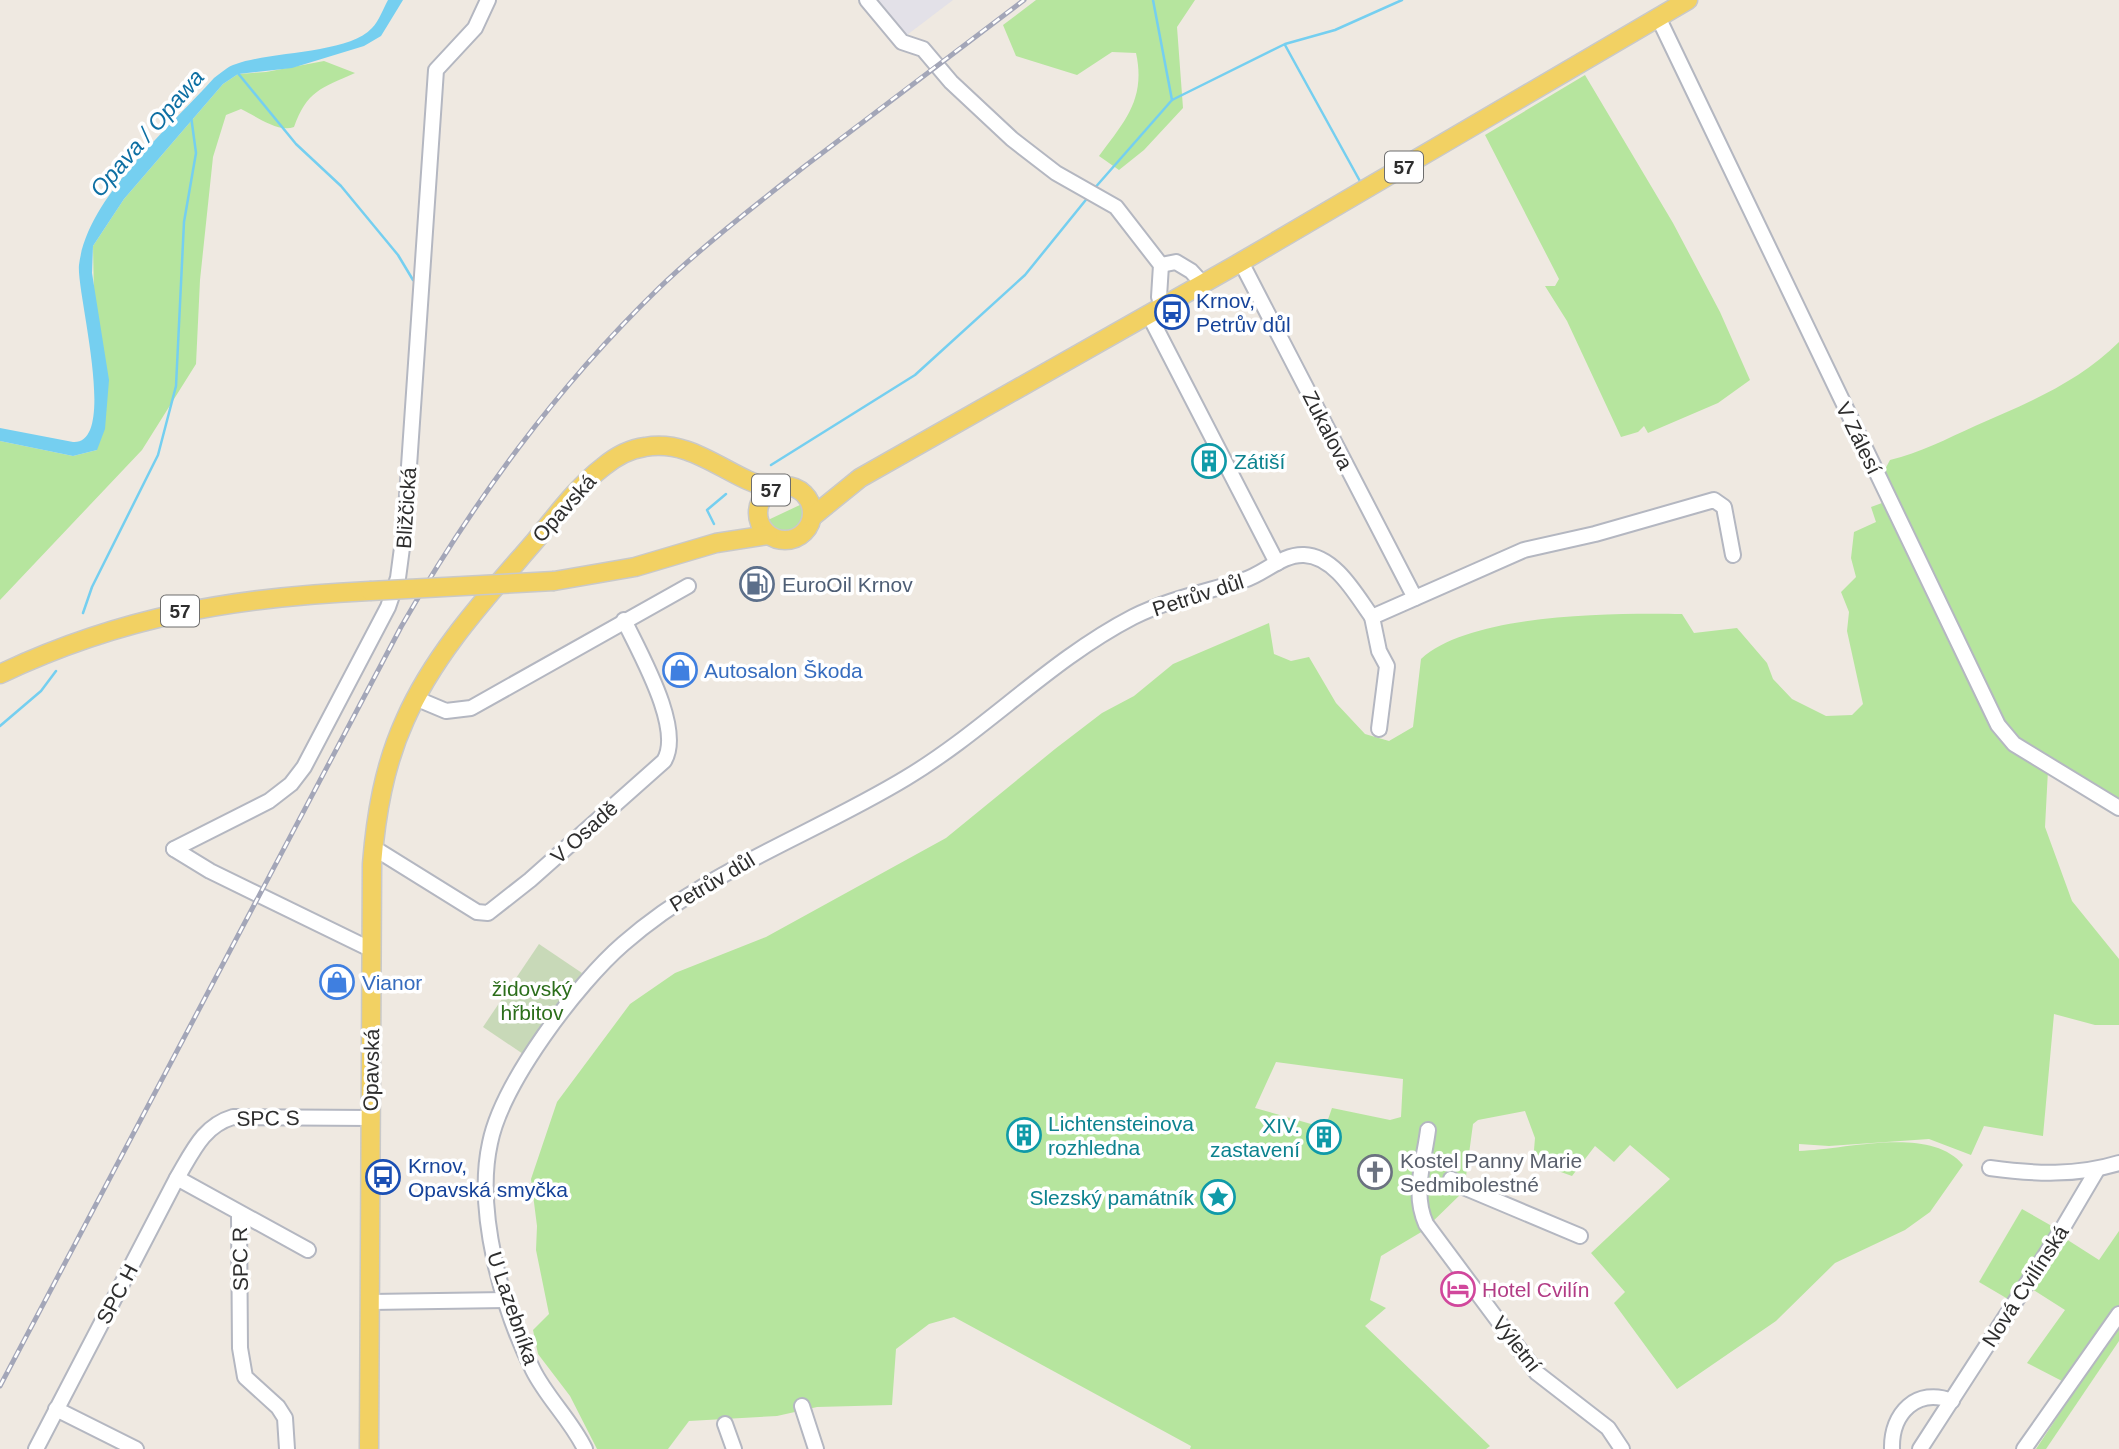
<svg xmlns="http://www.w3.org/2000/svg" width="2119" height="1449" font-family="Helvetica,sans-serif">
  <rect width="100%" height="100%" fill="#efe9e1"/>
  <!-- industrial -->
  <path fill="#e3e1e8" d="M875,0H953L903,38Z"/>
  <!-- green -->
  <g fill="#b6e59e" fill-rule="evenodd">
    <path d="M1036,0H1195L1177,27L1183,108L1144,150L1119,170L1099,156C1125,121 1146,99 1136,53L1112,52L1077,75L1016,56L1003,25Z"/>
    <path d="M324,61L355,73C321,88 307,91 294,127C278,133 256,116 241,109L226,115L213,157L200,280L196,364L142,450L0,600V441L73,456L97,450L93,246L124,199L223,84L238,74L266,72Z"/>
    <path d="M1585,75L1673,223L1720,312L1750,380L1718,403L1648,433L1644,426L1638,432L1621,437L1567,321L1545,286H1555L1559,279L1485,135Z"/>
    <path d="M2119,342V803L2022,743L2008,730L1883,473L1890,460C1920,453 1946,439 1975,426C2026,404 2079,382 2119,342Z"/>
    <path d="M1882,503L1987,720L2015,750L2048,770L2045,827L2072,901L2119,959V1025H2095L2054,1014L2043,1136L1984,1126L1971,1155L1929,1139L1829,1146L1799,1144V1151C1846,1150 1930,1125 1963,1165L1930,1212L1905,1230L1835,1263L1776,1321L1677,1389L1614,1303L1625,1292L1591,1253L1670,1179L1630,1145L1614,1162L1595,1146L1572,1176L1533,1162L1535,1138L1525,1111L1478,1120L1473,1124L1464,1191L1423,1231L1381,1256L1370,1300L1386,1308L1365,1326L1490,1446L1486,1449H1190L1191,1446L954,1317L929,1324L896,1349L892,1405L817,1407L777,1416L689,1421L668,1449H597L570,1396L538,1354L533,1330L549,1314L536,1250L537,1226L531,1179L557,1102L630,1004L675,973L766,937L946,838L1055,749L1102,713L1134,696L1173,664L1269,623L1274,654L1291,661L1309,657L1336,703L1365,734L1389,741L1413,727L1421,659C1471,613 1614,613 1682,614L1694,633L1737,628L1767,663L1773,679L1792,699L1826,716L1852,715L1863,704L1847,631L1849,612L1841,592L1856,577L1851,558L1854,532L1876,522L1871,507ZM1276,1062L1403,1079L1401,1117L1390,1120L1332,1108L1325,1128L1255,1108Z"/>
    <path d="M802,504L803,520L790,531L777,530L768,520Z"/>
    <path d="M2022,1209L2057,1229L2013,1302L1979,1282Z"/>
    <path d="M2119,1231V1307L2062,1381L2027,1363L2065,1310L2032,1289L2063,1237L2099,1260Z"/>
    <path d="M2119,1324V1341L2046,1449H2036Z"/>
  </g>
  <!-- cemetery -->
  <path fill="#c8d9b8" d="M539,944L582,973L526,1056L483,1027Z"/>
  <!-- water -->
  <path fill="#75cff0" d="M388,0H403L381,36L364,46L292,68L238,74L223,84L124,199L93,246L92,273L109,380L105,429L97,450L73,456L0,441V428L73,442C119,445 76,292 79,265C87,198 169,128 214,78C221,73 228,66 236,64C272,51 348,54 372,28C379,21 383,9 388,0Z"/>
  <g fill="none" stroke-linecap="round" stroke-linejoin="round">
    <!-- stream -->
    <g stroke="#75cff0" stroke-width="2.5">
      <path d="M1153,0L1172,100"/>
      <path d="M1285,45L1361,183"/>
      <path d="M237,72L296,144L341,186L398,255L413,280"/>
      <path d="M1093,190L1172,100L1285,44L1335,30L1402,0"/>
      <path d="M771,465L915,375L1025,275L1089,196"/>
      <path d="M714,524L707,510L726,494"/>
      <path d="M83,613L92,587L158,455L176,386L184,222L196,153L191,116"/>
      <path d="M0,726L41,691L56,671"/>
    </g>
    <!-- minor casing -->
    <g stroke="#b4b7c1" stroke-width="18">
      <g id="minor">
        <path d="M867,0L902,42L923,49L951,82L1012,139L1056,173L1116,207L1161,265L1159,297L1163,307"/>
        <path d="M1658,17L1998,725L2014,744L2119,808"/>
        <path d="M1241,262L1415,598"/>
        <path d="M1161,265L1176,262L1191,271L1203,284"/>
        <path d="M1149,315L1277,563"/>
        <path d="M1372,617L1379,651L1387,666L1379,729"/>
        <path d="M415,698L446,711L471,708L688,586"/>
        <path d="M374,848L477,912L488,913L530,880L664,761C684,729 639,652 624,620"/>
        <path d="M174,849L269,801L291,784L304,767L388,607L398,578L405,525L436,70L475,28L488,0"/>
        <path d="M174,849L210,871L372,950"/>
        <path d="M1428,1130C1424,1162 1412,1193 1426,1224L1537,1373L1608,1428L1622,1449"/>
        <path d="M1990,1168C2034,1174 2077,1176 2119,1163"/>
        <path d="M177,1178L308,1250"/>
        <path d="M1451,1179L1461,1186L1580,1236"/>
        <path d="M239,1215L240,1348L245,1377L278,1407L285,1418L287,1449"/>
        <path d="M371,1302L506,1300"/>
        <path d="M802,1406L816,1449"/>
        <path d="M56,1409L136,1449"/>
        <path d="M725,1424L734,1449"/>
        <path d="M36,1449L177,1178C193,1151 203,1126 233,1117L371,1118"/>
        <path d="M585,1449C571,1420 547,1398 533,1370C502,1308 475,1211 490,1143C502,1083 577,984 623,944C707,870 812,835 906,778C986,730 1050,660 1133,617C1169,599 1206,592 1244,580C1264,574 1282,554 1304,555C1335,556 1356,595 1372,617L1524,550L1595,534L1714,500L1724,507L1733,555"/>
        <path d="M1892,1449C1891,1413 1917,1387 1952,1401"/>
        <path d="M1920,1449L2061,1231L2097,1170"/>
        <path d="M2024,1449L2119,1314"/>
      </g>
    </g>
    <!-- major casing -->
    <g stroke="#c9c9c9" stroke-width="21">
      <g id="major">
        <circle cx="785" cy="513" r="27"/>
        <path d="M812,517L860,478L1241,262L1688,0"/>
        <path d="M554,581L635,567L716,543L768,535"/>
        <path d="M0,674C122,616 236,597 370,591"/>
        <path d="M369,1449L372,864C376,815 384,766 405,720C435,652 486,598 535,541C556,516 577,487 603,467C615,457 629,449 645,447C694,438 728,479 773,489"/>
      </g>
    </g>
    <!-- minor -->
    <use href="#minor" stroke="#fff" stroke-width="14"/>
    <!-- major -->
    <use href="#major" stroke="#f2d163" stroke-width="18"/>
    <!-- rail casing -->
    <g stroke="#a3a6b8" stroke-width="5">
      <path id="rail" d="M0,1386L401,627C473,502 555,389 659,288C705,244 756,205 805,166C878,110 951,55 1024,0"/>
    </g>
    <!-- rail -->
    <use href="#rail" stroke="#fff" stroke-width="2.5" stroke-dasharray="8" stroke-linecap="butt"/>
    <!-- major-bridge casing -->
    <g stroke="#c9c9c9" stroke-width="21" stroke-linecap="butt">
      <path id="major-bridge" d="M370,591L554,581"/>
    </g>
    <!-- major-bridge -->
    <use href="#major-bridge" stroke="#f2d163" stroke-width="18"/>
  </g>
  <!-- icons -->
  <defs>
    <g id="bus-ring" transform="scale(1.75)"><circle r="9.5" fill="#fff" stroke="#1a4fb4" stroke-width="1.5"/><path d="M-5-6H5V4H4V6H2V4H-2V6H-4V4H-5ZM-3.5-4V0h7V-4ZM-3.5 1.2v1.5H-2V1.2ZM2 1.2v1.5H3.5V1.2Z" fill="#1a4fb4"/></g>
    <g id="building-ring" transform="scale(1.75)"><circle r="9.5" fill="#fff" stroke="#0f9aa8" stroke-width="1.5"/><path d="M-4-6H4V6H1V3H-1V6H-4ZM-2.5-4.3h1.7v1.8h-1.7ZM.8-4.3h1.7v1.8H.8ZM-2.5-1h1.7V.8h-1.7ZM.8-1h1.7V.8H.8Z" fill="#0f9aa8"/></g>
    <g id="fuel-ring" transform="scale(1.75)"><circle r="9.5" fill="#fff" stroke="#5c6f8a" stroke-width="1.5"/><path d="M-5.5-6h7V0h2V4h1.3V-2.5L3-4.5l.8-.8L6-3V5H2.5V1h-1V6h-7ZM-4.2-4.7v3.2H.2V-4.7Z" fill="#5c6f8a"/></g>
    <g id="shop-ring" transform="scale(1.75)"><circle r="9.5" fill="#fff" stroke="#3f7fe0" stroke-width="1.5"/><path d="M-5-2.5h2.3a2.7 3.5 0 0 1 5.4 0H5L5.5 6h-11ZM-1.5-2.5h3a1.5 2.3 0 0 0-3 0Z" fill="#3f7fe0"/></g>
    <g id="church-ring" transform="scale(1.75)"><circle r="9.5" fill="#fff" stroke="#6b7280" stroke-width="1.5"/><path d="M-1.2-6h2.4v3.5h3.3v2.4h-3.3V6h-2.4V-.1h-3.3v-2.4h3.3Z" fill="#6b7280"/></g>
    <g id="sight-ring" transform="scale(1.75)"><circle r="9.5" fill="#fff" stroke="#0f9aa8" stroke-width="1.5"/><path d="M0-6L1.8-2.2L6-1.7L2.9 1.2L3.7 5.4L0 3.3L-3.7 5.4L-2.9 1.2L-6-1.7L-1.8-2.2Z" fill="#0f9aa8"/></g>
    <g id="hotel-ring" transform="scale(1.75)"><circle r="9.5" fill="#fff" stroke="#d1479c" stroke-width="1.5"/><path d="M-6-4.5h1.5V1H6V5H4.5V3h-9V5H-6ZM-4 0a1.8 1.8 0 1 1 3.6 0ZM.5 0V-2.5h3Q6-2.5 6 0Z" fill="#d1479c"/></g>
  </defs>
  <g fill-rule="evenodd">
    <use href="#bus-ring" x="1172" y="312"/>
    <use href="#building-ring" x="1209" y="461"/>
    <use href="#fuel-ring" x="757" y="584"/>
    <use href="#shop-ring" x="680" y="670"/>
    <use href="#shop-ring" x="337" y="982"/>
    <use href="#building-ring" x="1024" y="1135"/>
    <use href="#building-ring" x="1324" y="1137"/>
    <use href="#church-ring" x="1375" y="1172"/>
    <use href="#bus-ring" x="383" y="1177"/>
    <use href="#sight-ring" x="1218" y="1197"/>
    <use href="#hotel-ring" x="1458" y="1289"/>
  </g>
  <g text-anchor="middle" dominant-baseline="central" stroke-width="7" stroke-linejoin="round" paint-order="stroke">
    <!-- shield labels -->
    <g fill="#fff" stroke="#6d6d6d" stroke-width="2">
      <rect x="1385" y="151.5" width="38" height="31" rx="5"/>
      <rect x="752" y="474.5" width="38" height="31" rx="5"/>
      <rect x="161" y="595.5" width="38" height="31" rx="5"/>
    </g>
    <g font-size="19" font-weight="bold" fill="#2e2e2e">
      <text x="1404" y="167">57</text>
      <text x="771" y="490">57</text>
      <text x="180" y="611">57</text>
    </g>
    <!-- transit labels -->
    <g font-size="21" fill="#164399" stroke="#fff" text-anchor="start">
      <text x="1196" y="300">Krnov,<tspan x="1196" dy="24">Petrův důl</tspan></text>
      <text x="408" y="1165">Krnov,<tspan x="408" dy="24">Opavská smyčka</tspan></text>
    </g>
    <!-- street labels -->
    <g font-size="21" fill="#2e2e2e" stroke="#fff">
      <text transform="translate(1328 430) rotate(63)">Zukalova</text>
      <text transform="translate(1859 438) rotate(64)">V Zálesí</text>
      <text transform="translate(406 508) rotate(-86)">Bližčická</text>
      <text transform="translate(564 508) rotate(-48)">Opavská</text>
      <text transform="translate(1198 595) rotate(-18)">Petrův důl</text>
      <text transform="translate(584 832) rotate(-42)">V Osadě</text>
      <text transform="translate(712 882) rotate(-31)">Petrův důl</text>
      <text transform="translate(371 1070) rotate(-89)">Opavská</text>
      <text transform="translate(268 1118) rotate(-1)">SPC S</text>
      <text transform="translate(240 1259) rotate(-91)">SPC R</text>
      <text transform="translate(2025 1286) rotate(-57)">Nová Cvilínská</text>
      <text transform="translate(117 1294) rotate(-62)">SPC H</text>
      <text transform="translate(513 1308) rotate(71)">U Lazebníka</text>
      <text transform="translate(1517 1344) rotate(52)">Výletní</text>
    </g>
    <!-- culture labels -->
    <g font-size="21" fill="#0d838f" stroke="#fff" text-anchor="start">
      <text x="1234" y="461">Zátiší</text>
      <text x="1048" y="1123">Lichtensteinova<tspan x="1048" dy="24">rozhledna</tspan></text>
      <text x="1300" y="1125" text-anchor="end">XIV.<tspan x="1300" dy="24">zastavení</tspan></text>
      <text x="1194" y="1197" text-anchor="end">Slezský památník</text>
    </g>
    <!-- service labels -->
    <g font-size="21" fill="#4e5e75" stroke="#fff" text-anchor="start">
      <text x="782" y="584">EuroOil Krnov</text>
    </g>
    <!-- shop labels -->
    <g font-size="21" fill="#366cbe" stroke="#fff" text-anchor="start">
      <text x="704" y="670">Autosalon Škoda</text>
      <text x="362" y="982">Vianor</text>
    </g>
    <!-- park labels -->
    <g font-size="21" fill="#2c6e1b" stroke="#fff">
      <text x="532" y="988">židovský<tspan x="532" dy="24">hřbitov</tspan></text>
    </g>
    <!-- worship labels -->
    <g font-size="21" fill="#5b616d" stroke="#fff" text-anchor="start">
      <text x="1400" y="1160">Kostel Panny Marie<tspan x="1400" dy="24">Sedmibolestné</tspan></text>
    </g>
    <!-- hotel labels -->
    <g font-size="21" fill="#b23c85" stroke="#fff" text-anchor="start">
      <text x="1482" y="1289">Hotel Cvilín</text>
    </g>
    <!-- water labels -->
    <g font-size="23" font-style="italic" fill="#0d6fa3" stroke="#fff">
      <text transform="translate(147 133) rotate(-49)">Opava / Opawa</text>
    </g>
  </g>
</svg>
